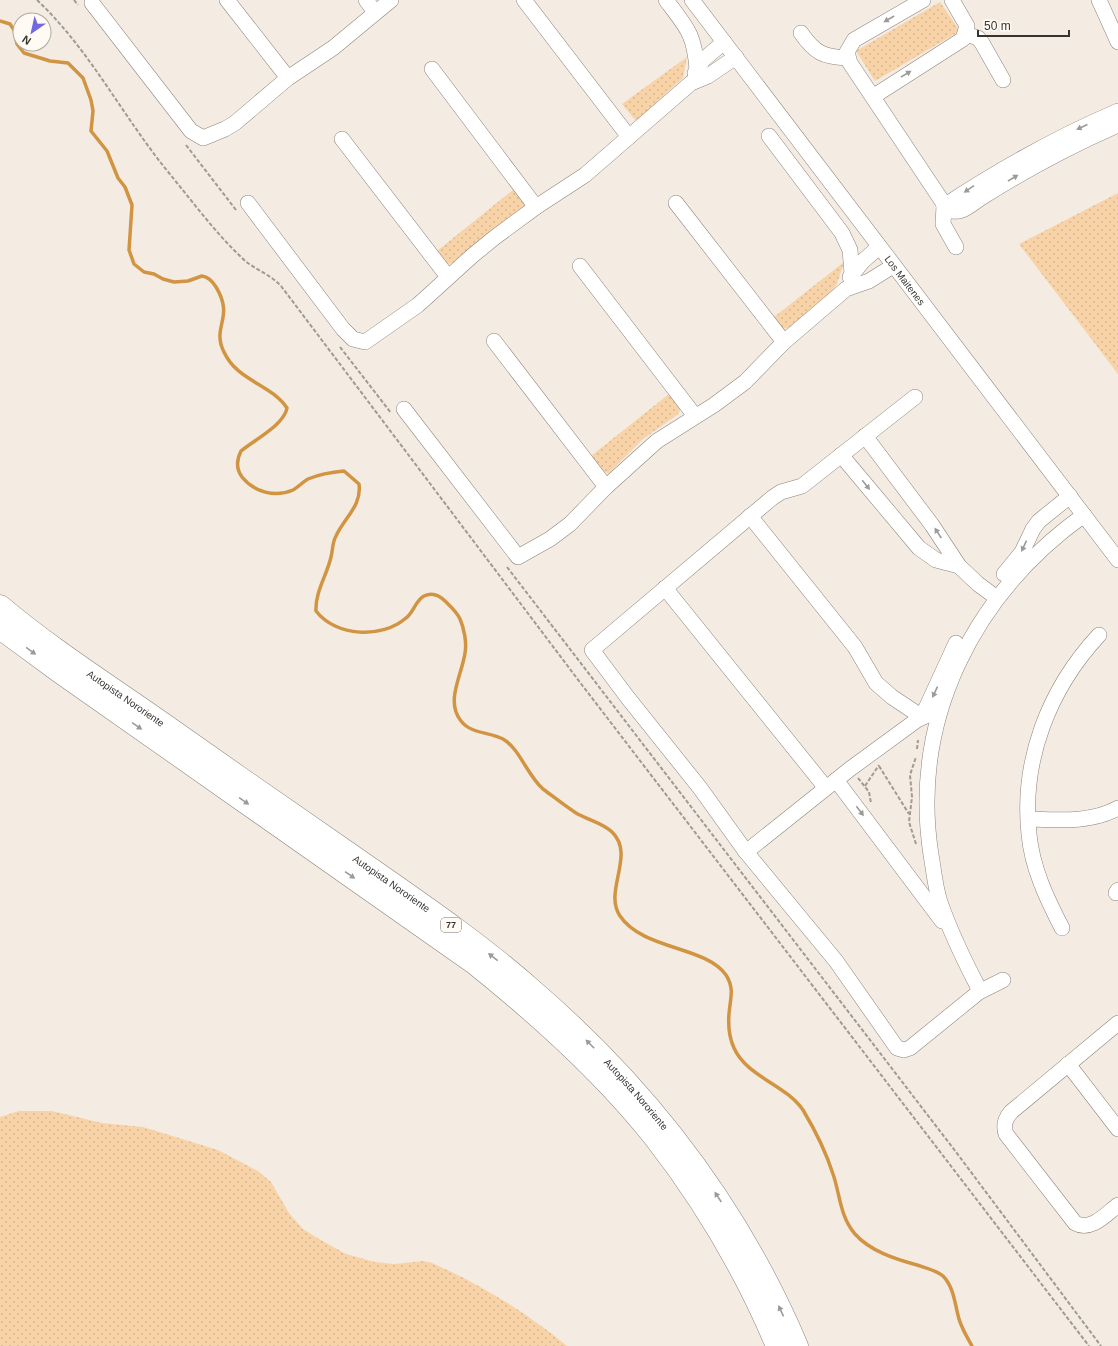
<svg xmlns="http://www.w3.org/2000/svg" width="1118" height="1346" font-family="Helvetica,sans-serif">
  <defs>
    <pattern id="grass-dots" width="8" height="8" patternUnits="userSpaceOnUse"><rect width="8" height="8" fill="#f8d3a8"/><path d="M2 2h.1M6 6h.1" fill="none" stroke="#d5b691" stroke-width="1.8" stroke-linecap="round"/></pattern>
  </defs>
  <rect width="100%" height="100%" fill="#f4ece3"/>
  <!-- grass -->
  <g fill="url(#grass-dots)">
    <path d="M940,2L960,31L875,81L856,51Z"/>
    <path d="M687,57L683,78L636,121L622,104Z"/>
    <path d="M514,189L525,203L524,207L486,235L454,263L447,264L437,251Z"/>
    <path d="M1118,193V374L1019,244Z"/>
    <path d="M844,262L837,284L831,292L788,328L783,329L774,317Z"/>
    <path d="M669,394L680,405V411L677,415L643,439L609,473L603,472L591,456Z"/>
    <path d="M19,1111H52L102,1123L143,1127L218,1150L258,1171L271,1182L289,1213L303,1229L319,1239L346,1254L375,1262L394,1264L423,1261L432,1263C480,1284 526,1312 567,1346H0V1117Z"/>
  </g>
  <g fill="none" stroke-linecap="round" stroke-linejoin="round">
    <!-- stream -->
    <path stroke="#d19442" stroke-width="3.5" d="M0,21L10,24L14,30L17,44L24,53L50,61L68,63L83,78L91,100L93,111L91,131L107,151L118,178L125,187L132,205L129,250L134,264L144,272L154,274L163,279L174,282L188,281L202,276C208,277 213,282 216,287C235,318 211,326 224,352C237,381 271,384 287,408C284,425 254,440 241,451C236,461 236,469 242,477C254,492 275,498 293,490C298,487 303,482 308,479C320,474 332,472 344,471L359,484C362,506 344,518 336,536C332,543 333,550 331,557C327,575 315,592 316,611C336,637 382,639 406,618C414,612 415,601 424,596C432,592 439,595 445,601C450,606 457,612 460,619C464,628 467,643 465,653C462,675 445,701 461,721C471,734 490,732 503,739C520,749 527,775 543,789C554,797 565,806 576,813C588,820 603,823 612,832C636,855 603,891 620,916C643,950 706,946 726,975C735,989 730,999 729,1014C728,1026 729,1037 734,1048C747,1077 785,1084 803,1110C815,1130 826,1152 833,1174C840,1194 840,1217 855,1234C870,1251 895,1259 917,1265C926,1268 936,1270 943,1276C954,1287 955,1305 959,1319C962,1329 967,1337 972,1346"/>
    <!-- minor casing -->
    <g stroke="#8b837a" stroke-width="16">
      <g id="minor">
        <path d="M227,0L288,78"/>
        <path d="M366,0L375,12"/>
        <path d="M524,0L629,137"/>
        <path d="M666,0C687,28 694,33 697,69"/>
        <path id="s1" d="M692,0L1118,560"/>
        <path d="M923,0L854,40L847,52L850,63L948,210C961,215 970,205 981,198C1025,170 1070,146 1118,125"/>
        <path d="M1099,0L1118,42"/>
        <path d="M92,3L191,131L203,138L225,129L235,123L288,78L333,48L391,0"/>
        <path d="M801,33C815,53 823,57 848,58"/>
        <path d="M966,34L978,38L982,43L1003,80"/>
        <path d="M432,69L536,207"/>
        <path d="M695,73L703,60L724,42"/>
        <path d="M874,96L963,39L967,26L952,0"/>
        <path d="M769,136L842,233L850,250L852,273"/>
        <path d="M342,139L448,277"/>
        <path d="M248,203L343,329L353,339L365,342L418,305L472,256L494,238L536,207L585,175L691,83L708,76L736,57"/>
        <path d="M676,203L784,342"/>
        <path d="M944,206C1000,169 1057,137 1118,111"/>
        <path d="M944,206L943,224L956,247"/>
        <path d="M580,266L695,416"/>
        <path d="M850,277L863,261L879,247"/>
        <path d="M494,341L606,487"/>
        <path d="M915,397L802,486L781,492L772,498L592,650L628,698L700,788L746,852L836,961L897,1048L904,1050L910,1048L979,992L1003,980"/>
        <path d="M404,409L518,557L550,539L570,524L606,487L657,441L714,405L745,382L784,342L846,289L869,281L893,266"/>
        <path d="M865,436L932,525L959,566L978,584L997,598"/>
        <path d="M841,455L919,548L936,560L959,566"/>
        <path d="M750,516L855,647L876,683L892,697L922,717"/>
        <path d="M1004,574L1022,552L1033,529L1039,521L1070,496"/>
        <path d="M665,588L826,788"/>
        <path d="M922,717L956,643"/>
        <path d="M836,780L942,921"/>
        <path d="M1029,819C1058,820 1091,823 1118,808"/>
        <path d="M746,852L850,769L917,720L930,714"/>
        <path d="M1116,893L1118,890"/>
        <path d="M1062,928C1047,899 1032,868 1029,834C1021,760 1049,689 1099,635"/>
        <path d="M979,992L977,985C963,958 950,931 940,902C935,887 934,871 931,855C910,718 974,594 1084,515"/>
        <path d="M1118,1023L1011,1112C1005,1119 1003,1125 1006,1134L1075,1223C1091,1232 1106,1214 1118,1205"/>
        <path d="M1068,1064L1118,1129"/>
      </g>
    </g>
    <!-- highway casing -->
    <g stroke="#8b837a" stroke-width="23">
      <g id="highway">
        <path id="s2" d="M0,606C51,649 108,685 162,723C230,771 299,819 367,866C423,905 480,944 531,989C645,1087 738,1207 797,1346"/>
        <path d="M0,628L57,670L474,963C539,1015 603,1072 655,1138C704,1201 746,1272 777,1346"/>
      </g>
    </g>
    <!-- path -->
    <g stroke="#a09a93" stroke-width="2" stroke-dasharray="4 2" stroke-linecap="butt">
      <path d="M37,0C90,50 123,117 169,173C192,201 214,231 240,256C252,269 269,273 281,286L582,685L1089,1346"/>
      <path d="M74,0L78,5"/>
      <path d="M186,145L236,210"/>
      <path d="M340,347L391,413"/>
      <path d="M507,567L956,1152L1101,1346"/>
      <path d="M917,749L918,740"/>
      <path d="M879,766L909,814"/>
      <path d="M858,778L869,792L871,803"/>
      <path d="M865,786L879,765"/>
      <path d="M916,844L909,822L912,797L910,775L916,757"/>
    </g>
    <!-- minor -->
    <use href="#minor" stroke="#fff" stroke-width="15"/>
    <!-- highway -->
    <use href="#highway" stroke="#fff" stroke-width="22"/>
  </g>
  <!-- one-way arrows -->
  <defs><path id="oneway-solid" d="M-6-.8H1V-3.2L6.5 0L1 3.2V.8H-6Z"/></defs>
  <g fill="#9b9a98">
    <use href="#oneway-solid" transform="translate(889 19) rotate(150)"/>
    <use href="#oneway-solid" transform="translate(906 74) rotate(-31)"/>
    <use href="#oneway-solid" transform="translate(1082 127) rotate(155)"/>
    <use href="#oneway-solid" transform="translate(1013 178) rotate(-31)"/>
    <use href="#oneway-solid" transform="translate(969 189) rotate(146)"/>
    <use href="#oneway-solid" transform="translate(866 485) rotate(51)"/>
    <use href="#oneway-solid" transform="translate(938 533) rotate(-123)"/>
    <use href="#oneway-solid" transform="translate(1024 546) rotate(115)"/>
    <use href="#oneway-solid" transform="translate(31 651) rotate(36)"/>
    <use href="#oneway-solid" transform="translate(935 692) rotate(115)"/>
    <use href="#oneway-solid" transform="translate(137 726) rotate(35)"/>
    <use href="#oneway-solid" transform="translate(244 801) rotate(35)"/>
    <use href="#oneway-solid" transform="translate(860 811) rotate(53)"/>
    <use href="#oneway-solid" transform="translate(350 875) rotate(35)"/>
    <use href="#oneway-solid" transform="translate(493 957) rotate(-142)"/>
    <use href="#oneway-solid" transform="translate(590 1044) rotate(-135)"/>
    <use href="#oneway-solid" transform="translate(718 1197) rotate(-123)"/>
    <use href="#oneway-solid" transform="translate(781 1311) rotate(-115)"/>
  </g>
  <g text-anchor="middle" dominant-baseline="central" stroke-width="3" stroke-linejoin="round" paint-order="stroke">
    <!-- shield labels -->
    <rect fill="#fffaf4" stroke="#736f6b" stroke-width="1" x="441" y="918" width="20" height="14" rx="3"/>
    <g font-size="9" font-weight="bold" fill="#373430">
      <text x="451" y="925">77</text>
    </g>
    <!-- street labels -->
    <g font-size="10" fill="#373430" stroke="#fffaf4">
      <text stroke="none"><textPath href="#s1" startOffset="352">Los Maitenes</textPath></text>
      <text stroke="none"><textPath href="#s2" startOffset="156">Autopista Nororiente</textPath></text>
      <text stroke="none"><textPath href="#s2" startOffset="480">Autopista Nororiente</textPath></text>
      <text stroke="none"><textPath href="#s2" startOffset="804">Autopista Nororiente</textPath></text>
    </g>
  </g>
  <!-- north arrow -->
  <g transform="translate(32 32) rotate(214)"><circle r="19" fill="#fffaf4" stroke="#afaba6"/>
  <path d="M0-3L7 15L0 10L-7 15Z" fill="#6f69e3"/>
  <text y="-6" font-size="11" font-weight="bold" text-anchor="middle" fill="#373430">N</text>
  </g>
  <!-- scale -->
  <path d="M978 30v6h91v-6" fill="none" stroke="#373430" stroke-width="2"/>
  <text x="984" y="30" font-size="12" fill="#373430" stroke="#fffaf4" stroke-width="3" paint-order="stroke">50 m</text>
</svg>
